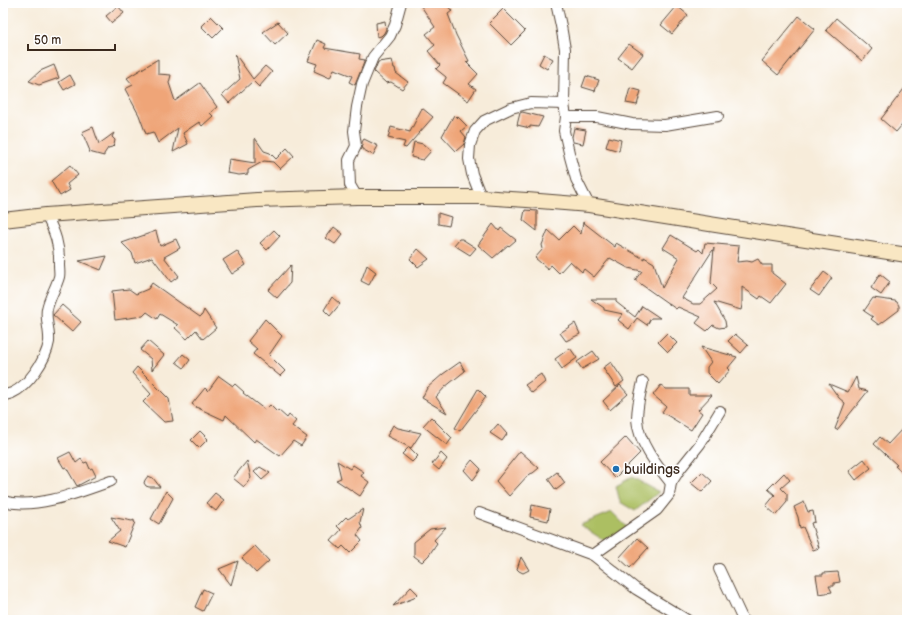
<svg xmlns="http://www.w3.org/2000/svg" width="910" height="623" font-family="'Balsamiq Sans',sans-serif">
  <rect width="100%" height="100%" fill="#fff"/>
  <filter id="ink" filterUnits="userSpaceOnUse"><feTurbulence type="fractalNoise" baseFrequency=".025" numOctaves="2"/><feDisplacementMap in="SourceGraphic" scale="8" xChannelSelector="R" yChannelSelector="G"/><feConvolveMatrix kernelMatrix="1 2 1 2 8 2 1 2 1" color-interpolation-filters="sRGB"/></filter>
  <filter id="wash" filterUnits="userSpaceOnUse"><feTurbulence type="fractalNoise" baseFrequency=".012" numOctaves="4" result="noise"/><feDisplacementMap in="SourceGraphic" scale="16" xChannelSelector="R" yChannelSelector="G"/><feGaussianBlur stdDeviation="0.9" result="paint"/><feColorMatrix in="noise" values="0 0 0 0 0 0 0 0 0 0 0 0 0 0 0 0 0 1.4 0 .05"/><feComposite in="paint" operator="in"/></filter>
  <g filter="url(#wash)">
    <rect width="100%" height="100%" fill="#f7ecda"/>
    <!-- green -->
    <g fill="#acbf62" stroke="#747440">
      <path d="M632,477L659,492L635,511L620,502L616,486Z"/>
      <path d="M612,512L628,528L605,541L580,525Z"/>
    </g>
    <g id="blocks">
      <!-- building -->
      <g fill="#efa578" fill-rule="evenodd">
        <path d="M426,3H445L452,11L448,14L456,35L469,61L466,62L478,74L469,84L476,89L468,101L443,83L446,78V77L436,69L440,65L428,51L435,45L426,34L435,27L421,6Z"/>
        <path d="M118,6L124,13L112,23L106,16Z"/>
        <path d="M677,6L688,15L672,34L661,25Z"/>
        <path d="M503,9L525,31L511,45L489,23Z"/>
        <path d="M211,16L223,28L213,38L201,26Z"/>
        <path d="M799,16L815,29L778,75L762,61Z"/>
        <path d="M836,18L872,49L862,61L826,30Z"/>
        <path d="M385,21L386,29L384,33L381,36L377,37L376,23Z"/>
        <path d="M278,22L288,33L275,45L263,32Z"/>
        <path d="M317,40L326,44L324,48L360,54L359,59L365,60L355,85L349,82L352,76L334,69L330,78L314,71L317,64L308,61Z"/>
        <path d="M629,44L643,54L632,68L618,58Z"/>
        <path d="M235,54L253,79L265,66L272,72L259,87L253,81L229,103L222,95L240,79Z"/>
        <path d="M544,54L553,59L547,69L539,64Z"/>
        <path d="M158,59V74L171,75L169,83L175,101L200,83L217,107L210,113L213,116L202,126L199,122L183,133L188,144L173,152L178,128L158,143L153,132L146,134L139,115L125,89L133,85L127,78Z"/>
        <path d="M392,60L394,68H395L396,73L408,82L402,89L391,82L386,83L374,72L378,62Z"/>
        <path d="M54,65L59,78L39,85L29,81L40,71Z"/>
        <path d="M70,75L75,84L64,90L59,82Z"/>
        <path d="M586,76L599,80L595,91L582,87Z"/>
        <path d="M907,85V119L896,132L881,119Z"/>
        <path d="M630,88L641,91L637,105L626,103Z"/>
        <path d="M422,108L433,117L406,148L403,147L405,142L388,138L391,127L410,132Z"/>
        <path d="M522,112L543,117L538,127L530,126V128L517,125L520,113Z"/>
        <path d="M454,115L457,118L458,117L467,126L461,131L466,137L464,144L456,151L442,136Z"/>
        <path d="M93,127L99,144L114,133L112,137L115,140L114,145L112,147L108,148L104,154V156L89,152L90,151L82,132Z"/>
        <path d="M574,128L586,130L583,144L573,142L572,137Z"/>
        <path d="M609,137L621,140L619,151L606,147Z"/>
        <path d="M255,138L264,151L270,153L276,159L287,148L294,156L280,169L273,162L264,161L248,170V174L239,175L227,173L229,159L255,163Z"/>
        <path d="M364,139L378,146L373,155L362,149V142Z"/>
        <path d="M414,142L423,144L431,151L423,160L411,157Z"/>
        <path d="M70,165L78,175L67,184L70,190L60,196L51,181Z"/>
        <path d="M525,210L537,211V231L523,220Z"/>
        <path d="M438,213L451,217L449,226L438,224Z"/>
        <path d="M583,222L615,247L616,243L644,259V257L654,263L662,288L679,258L663,248L671,235L697,251L699,249L703,253L705,243L739,246L737,262L747,261L752,262L758,259L762,265H772V273L786,284L771,303L761,296L759,299L742,287V305L741,310L714,302L725,321L726,327L719,328L713,325L707,331L696,323L701,317L678,307L676,309L635,280L642,271L628,268L610,258L594,277L584,269L582,272L570,261L559,273L551,265L548,269L535,258L543,249L542,245L548,230L559,240L573,226L581,234ZM714,248L711,283L717,289L700,304H693L682,298Z"/>
        <path d="M493,224L499,231L501,228L516,240L509,246L508,245L493,258L478,245Z"/>
        <path d="M334,227L343,234L335,244L326,238Z"/>
        <path d="M274,230L280,236L267,250L260,243Z"/>
        <path d="M156,231L160,246L176,239L180,248L164,257L179,276L171,282L152,257L135,263L132,253L122,243Z"/>
        <path d="M459,239H462L476,248L470,255L454,245Z"/>
        <path d="M418,249L429,259L418,267L410,259Z"/>
        <path d="M237,251L246,265L232,274L223,260Z"/>
        <path d="M107,256L101,270L79,261Z"/>
        <path d="M291,265L290,283L277,298L268,290Z"/>
        <path d="M367,265L376,272L369,285L361,281Z"/>
        <path d="M824,272L832,278L819,296L810,290Z"/>
        <path d="M880,274L890,282L881,295L871,288Z"/>
        <path d="M152,283L200,317L202,315L204,310L216,328L203,339L196,330L187,339L175,328L178,325L160,314L157,319L147,312L143,316L115,320L112,291L129,289L136,294L148,289Z"/>
        <path d="M332,297L340,304L330,316L324,310Z"/>
        <path d="M873,298L895,301L897,302L899,306V310L879,325L871,319L873,317L864,311Z"/>
        <path d="M591,299H616V302L635,317L642,306L660,318H651L647,325L637,318L629,329L618,320L623,314L604,310V308Z"/>
        <path d="M62,305L81,322L72,332L53,315Z"/>
        <path d="M265,319L282,336L269,355L285,371L280,376L253,354L257,349L248,341Z"/>
        <path d="M575,323L580,334L566,341L560,333Z"/>
        <path d="M667,333L677,343L668,352L658,342Z"/>
        <path d="M735,334L748,345L741,353L728,341Z"/>
        <path d="M148,341L164,355L152,370L151,359L140,350Z"/>
        <path d="M701,347L737,357L728,368L730,370L718,384L707,373V367L711,362Z"/>
        <path d="M570,348L577,358L562,369L555,359Z"/>
        <path d="M593,351L599,359L582,369L577,362Z"/>
        <path d="M183,354L190,360L184,368L176,362Z"/>
        <path d="M460,362L465,371L445,387L436,397L447,413L422,398L427,388L443,374Z"/>
        <path d="M611,362L624,381L616,387L603,368Z"/>
        <path d="M137,367L169,399L173,421L164,422L143,402L151,394L132,373Z"/>
        <path d="M541,374L545,382L532,393L525,385Z"/>
        <path d="M219,376L233,386L235,384L244,392L243,393L265,410L270,405L277,412L278,410L287,418L289,415L296,421L292,426L307,437L301,446L293,441L280,456L256,439L254,442L226,415L224,420L196,407L192,404L205,388L208,391Z"/>
        <path d="M856,377L859,389L868,391L837,430L835,429L845,403L839,398L829,384L848,392Z"/>
        <path d="M620,385L628,394L610,410L603,401Z"/>
        <path d="M661,385L666,389H689V395H712L698,410L702,413L691,430L662,412L666,406L653,395Z"/>
        <path d="M478,389L486,397L460,431L455,428Z"/>
        <path d="M431,417L452,438L447,445L423,426Z"/>
        <path d="M498,424L507,434L502,441L490,433Z"/>
        <path d="M393,425L398,428L421,433L411,448L387,436Z"/>
        <path d="M903,428L907,433V477L895,466L897,465L874,444L880,437L888,444Z"/>
        <path d="M200,431L208,439L199,448L191,440Z"/>
        <path d="M626,437L640,453L615,478L600,462Z"/>
        <path d="M409,447L418,456L412,462L402,454Z"/>
        <path d="M520,451L539,468L533,473L529,474L509,496L496,481Z"/>
        <path d="M70,452L76,463L81,459L84,463L87,462L90,469L92,468L96,476L77,486L66,467L64,468L58,458Z"/>
        <path d="M441,453L447,459L439,470L432,464Z"/>
        <path d="M864,459L871,468L856,480L849,471Z"/>
        <path d="M472,460L481,469L473,480L464,470Z"/>
        <path d="M247,461L251,478L244,487L233,478Z"/>
        <path d="M337,461L350,469L353,465L364,472L361,476L369,482L360,496L336,480L341,478Z"/>
        <path d="M260,467L270,473L262,480L254,472Z"/>
        <path d="M557,472L565,483L556,490L548,479Z"/>
        <path d="M702,472L712,481L702,492L691,483Z"/>
        <path d="M784,473L790,480L781,488L787,494V502L776,515L766,506L775,495L768,489Z"/>
        <path d="M148,476L153,478L160,487H149L146,486L144,483L145,480Z"/>
        <path d="M166,491L173,498L159,524L151,519Z"/>
        <path d="M215,493L224,500L216,511L206,503Z"/>
        <path d="M804,502L808,512L813,511L815,522L811,523L819,548L813,550L803,527L800,528L798,517L794,507Z"/>
        <path d="M532,505L550,509L548,521L530,517Z"/>
        <path d="M363,509L360,522L362,528L357,535L362,541L350,553L343,546L340,549L331,541L341,530L337,526L346,517L348,519Z"/>
        <path d="M111,517L132,521L134,520V522H135L125,547L108,541L120,531Z"/>
        <path d="M446,527L434,540L437,543L429,555L422,562L414,556V542L430,529Z"/>
        <path d="M637,538L648,548L630,568L619,558Z"/>
        <path d="M255,546L269,561L256,573L242,558Z"/>
        <path d="M521,557L529,570L523,573L519,571L517,569Z"/>
        <path d="M238,561L231,585L219,569Z"/>
        <path d="M838,572L840,582L834,583V586H829L832,592L819,594L816,575H823V573Z"/>
        <path d="M411,587L418,594L414,598L393,606Z"/>
        <path d="M203,589L212,593L203,611L195,607Z"/>
      </g>
    </g>
  </g>
  <g filter="url(#ink)">
    <use href="#blocks" fill-opacity="0" stroke="#57473a" stroke-width="1"/>
    <g fill="none" stroke-linecap="round" stroke-linejoin="round">
      <!-- minor casing -->
      <g stroke="#57473a" stroke-width="12">
        <g id="minor">
          <path d="M556,3L561,26L565,49L564,104L566,117L564,131L570,157L576,179L589,205"/>
          <path d="M566,117H597L632,124L665,125L718,116"/>
          <path d="M357,197L350,185L349,160L356,146L354,131L357,107L362,84L373,57L390,36L395,25L401,3"/>
          <path d="M481,197L472,174L469,159L470,145L475,131L484,121L511,108L531,103L564,104"/>
          <path d="M643,382C640,394 637,406 637,419C638,442 657,466 671,483"/>
          <path d="M3,395C6,395 9,394 12,393C28,386 46,360 49,342C50,331 45,318 47,309C49,298 56,288 59,277C60,274 59,269 59,265C60,246 55,232 46,215"/>
          <path d="M3,501C35,510 80,492 111,481"/>
          <path d="M479,513L593,555L636,589L687,620"/>
          <path d="M593,555L657,510L669,495L671,483L680,469L700,444L720,411"/>
          <path d="M719,569L743,620"/>
        </g>
      </g>
      <!-- secondary casing -->
      <g stroke="#57473a" stroke-width="16">
        <path id="secondary" d="M3,220L46,215L257,200L357,197H481L527,200L589,205L907,255"/>
      </g>
      <!-- minor -->
      <use href="#minor" stroke="#fff" stroke-width="10"/>
      <!-- secondary -->
      <use href="#secondary" stroke="#f9e7c3" stroke-width="14"/>
    </g>
  </g>
  <!-- markers -->
  <circle fill="#1f6fb2" stroke="#fff" stroke-width="1.5" cx="616" cy="469" r="4"/>
  <g text-anchor="middle" dominant-baseline="central" stroke-width="3" stroke-linejoin="round" paint-order="stroke">
    <!-- poi labels -->
    <g font-size="14" fill="#3b2a1e" stroke="#fff" text-anchor="start">
      <text x="624" y="469">buildings</text>
    </g>
  </g>
  <!-- margin -->
  <rect width="910" height="623" fill="none" stroke="#fff" stroke-width="16"/>
  <!-- scale -->
  <path d="M28 44v6h87v-6" fill="none" stroke="#3b2a1e" stroke-width="2"/>
  <text x="34" y="44" font-size="12" fill="#3b2a1e" stroke="#ffffff" stroke-width="3" paint-order="stroke">50 m</text>
</svg>
